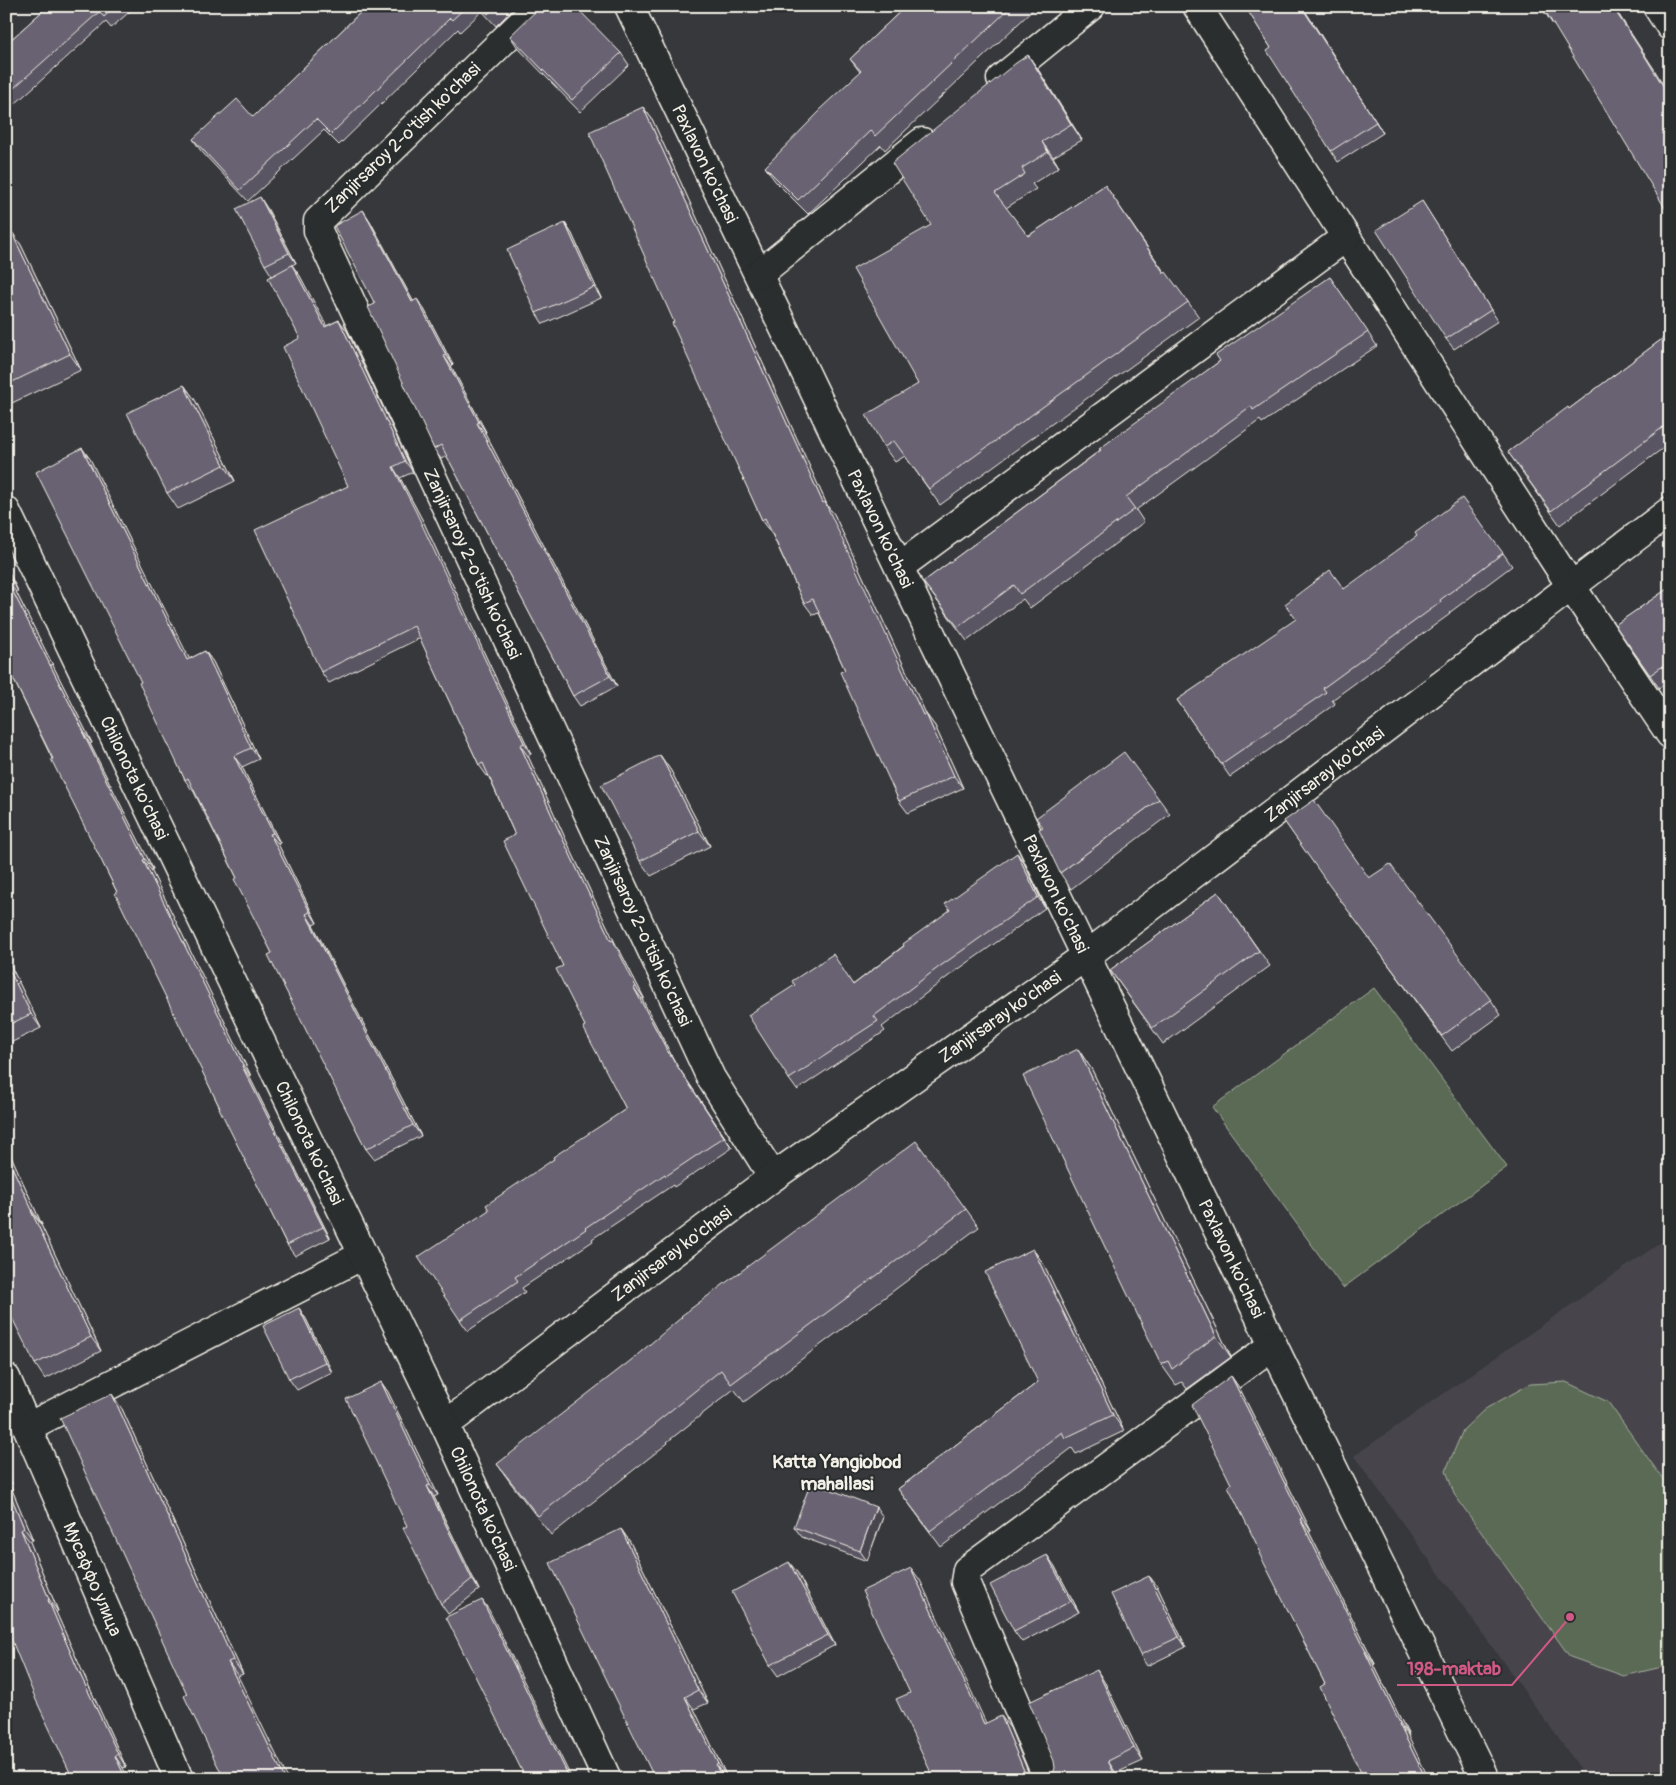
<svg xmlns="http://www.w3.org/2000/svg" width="1676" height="1785" font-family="Pangolin,sans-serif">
  <rect width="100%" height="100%" fill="#37383c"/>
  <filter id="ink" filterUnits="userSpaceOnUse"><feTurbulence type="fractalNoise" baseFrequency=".02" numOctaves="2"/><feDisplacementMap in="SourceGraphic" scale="10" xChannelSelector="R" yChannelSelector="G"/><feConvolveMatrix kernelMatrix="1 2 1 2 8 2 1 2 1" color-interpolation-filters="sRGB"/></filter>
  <g filter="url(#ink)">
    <!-- built -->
    <path fill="#46454c" d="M1670,1236V1779H1588L1354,1456Z"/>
    <!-- green -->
    <g fill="#5a6b55" stroke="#a7ae9e">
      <path d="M1374,988L1507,1167L1343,1288L1212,1107Z"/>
      <path d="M1566,1382L1608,1402L1670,1489V1665L1624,1676L1570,1657L1454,1494L1446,1470L1463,1430L1485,1409L1530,1384Z"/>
    </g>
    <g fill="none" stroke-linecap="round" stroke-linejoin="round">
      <!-- street casing -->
      <g stroke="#f4f1e8" stroke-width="31">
        <g id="street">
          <path id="s1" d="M539,6L318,221V231L711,1078L773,1177"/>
          <path id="s2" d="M629,6L1273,1345L1485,1779"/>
          <path d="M1197,6L1571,586L1670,734"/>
          <path d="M1657,6L1670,26"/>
          <path d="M1001,79L1091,6"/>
          <path d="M759,274L922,142"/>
          <path d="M899,567L1346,237"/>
          <path id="s3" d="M6,1378L179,1779"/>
          <path id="s4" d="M445,1425L773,1177L1086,956L1670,511"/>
          <path d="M28,1427L363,1255"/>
          <path d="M1048,1779L965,1582L967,1570L1273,1345"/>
        </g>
      </g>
      <!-- secondary casing -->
      <g stroke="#f4f1e8" stroke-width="31">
        <g id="secondary">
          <path id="s5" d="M6,511L445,1425L607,1779"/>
        </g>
      </g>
      <!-- street -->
      <use href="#street" stroke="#2a2d2e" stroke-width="28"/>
      <!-- secondary -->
      <use href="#secondary" stroke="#2a2d2e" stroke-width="28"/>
    </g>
    <!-- wall -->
    <g fill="#5a5463" stroke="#f4f1e8">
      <path d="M48,6H136L111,28L106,22L6,112V44Z"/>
      <path d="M367,6H516L496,26L482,11L460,32L458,29L339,145L324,130L248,201L201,151L193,139L253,117Z"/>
      <path d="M906,6H1037L885,150L881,145L808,214L775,181L765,167L860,72L850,59Z"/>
      <path d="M1245,6H1302L1383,133L1338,162L1331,151L1271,48Z"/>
      <path d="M1541,6L1619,15L1654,69L1554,25H1553Z"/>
      <path d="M510,36L621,53L629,65L580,112L518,48Z"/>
      <path d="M1028,55L1039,71L1082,140L1053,157L1059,167L1032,184L1036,189L1006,208L1028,236L1105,185L1165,273L1188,302L1199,317L940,505L905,456L895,462L884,447L918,384L931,225Z"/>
      <path d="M643,107L652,119L828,507L834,514L926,714L935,726L963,788L908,813L899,801L845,670L819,613L813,615L804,603L771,532L762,520L674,322Z"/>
      <path d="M1422,201L1498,321L1454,349L1446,339Z"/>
      <path d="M267,208L296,263L292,265L300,276L326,326L339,320L347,331L413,472L400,478L424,523L531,754L528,756L566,840L616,945L620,951L644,998L642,999L676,1064L732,1148L674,1187L673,1185L592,1239L593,1241L522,1288L525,1292L468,1331L460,1320L489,1210L554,1159L626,1109L585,1026L515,835L488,775L487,776L479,765L420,638L329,683L321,672L348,486L300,338L272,276L265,265Z"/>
      <path d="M363,210L370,221L413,301L424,309L453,365L451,366L486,432L485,433L617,686L580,706L573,696L447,456L441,459L434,449L375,304Z"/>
      <path d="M565,223L572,234L601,298L543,324L536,313Z"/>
      <path d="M10,229L21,245L81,370L12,403L6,394V231Z"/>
      <path d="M1330,277L1377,346L1262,423L1260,420L1136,510L1144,522L1030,608L1023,599L967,641L923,582L1220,361Z"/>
      <path d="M1670,333V443L1560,525L1508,452L1569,409Z"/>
      <path d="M184,385L195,400L235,481L178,509L167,493Z"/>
      <path d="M82,448L90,459L189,659L205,651L213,662L259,759L242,767L280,843L278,844L317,923L313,925L421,1136L374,1159L366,1149L272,953L237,878L193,790H192L185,780L141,682Z"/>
      <path d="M1503,553L1512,566L1449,613L1450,614L1332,700L1335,704L1230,777L1177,700L1344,589Z"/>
      <path d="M6,567L18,591L16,592L92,743L90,744L153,869L151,870L251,1076H249L330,1238L295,1256L287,1245L220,1108L117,892L6,664Z"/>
      <path d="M1670,587V680L1659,688L1615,625Z"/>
      <path d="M660,755L671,771L710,846L651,876L640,861Z"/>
      <path d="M1159,799L1170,814L1071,889L1060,873Z"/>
      <path d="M1284,821L1491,1000L1501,1015L1452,1051L1340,899Z"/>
      <path d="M1017,853L1024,863L1045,908L946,978L882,1027L885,1031L797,1090L789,1079L795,985L854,984L950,910Z"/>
      <path d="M1218,892L1270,966L1163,1044L1110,970Z"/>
      <path d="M6,956L41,1028L6,1045Z"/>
      <path d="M1078,1049L1092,1070L1231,1357L1187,1389L1182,1382L1176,1385L1161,1364Z"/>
      <path d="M12,1158L42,1225H41L101,1351L45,1379L35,1364Z"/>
      <path d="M966,1209L979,1227L744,1402L734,1389L667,1442L668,1443L551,1535L510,1482L497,1464Z"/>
      <path d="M1033,1249L1044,1265L1124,1431L1076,1454L1072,1448L941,1547L898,1489L1038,1382Z"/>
      <path d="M299,1308L306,1319L332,1372L297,1390L289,1379Z"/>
      <path d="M1231,1376L1240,1389L1311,1531L1309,1532L1375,1664L1374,1665L1409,1736H1408L1325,1684L1261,1553L1231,1484Z"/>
      <path d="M381,1382L388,1392L438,1495L434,1497L479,1590L448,1614L441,1604Z"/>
      <path d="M122,1409L243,1674L187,1694Z"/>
      <path d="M6,1469L12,1484L10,1485L33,1540L30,1542L58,1611L56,1612L87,1682L126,1767L123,1768L6,1626Z"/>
      <path d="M883,1517L867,1561L802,1537L794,1527Z"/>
      <path d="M621,1529L630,1542L708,1703L694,1709L727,1777L725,1778V1779H655Z"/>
      <path d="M1054,1565L1079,1612L1022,1642L1014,1631Z"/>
      <path d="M797,1572L835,1645L778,1676L770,1665Z"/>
      <path d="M1149,1576L1157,1586L1186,1647L1147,1666L1140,1655Z"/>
      <path d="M1105,1683L1143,1761L1116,1773L1119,1779H1049L1052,1776Z"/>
    </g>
    <!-- shaded-wall -->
    <g fill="#4a4550" stroke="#f4f1e8">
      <path d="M1301,6H1302L1383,133L1376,122Z"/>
      <path d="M1612,6H1613L1654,69L1670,96V97Z"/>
      <path d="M1028,55L1039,71L1082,140L1071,124Z"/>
      <path d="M643,107L652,119L828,507L834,514L932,727L923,715L823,503Z"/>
      <path d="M1042,142L1053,157L1059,167L1048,152Z"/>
      <path d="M260,197L267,208L296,263L289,253Z"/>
      <path d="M363,210L370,221L419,312L412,302Z"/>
      <path d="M565,223L572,234L601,298L594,287Z"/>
      <path d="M10,229L21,245L81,370L70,354Z"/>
      <path d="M292,265L300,276L333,338L325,327Z"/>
      <path d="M417,299L424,309L453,365L446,355Z"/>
      <path d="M339,320L347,331L413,472L405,461Z"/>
      <path d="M444,356L451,366L486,432L479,422Z"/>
      <path d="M184,385L195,400L235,481L224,465Z"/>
      <path d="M477,423L485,433L617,686L610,676Z"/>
      <path d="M82,448L90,459L195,670L187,660Z"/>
      <path d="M393,467L400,478L424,523L531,754L524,743Z"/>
      <path d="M6,567L18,591L11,580L6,572Z"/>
      <path d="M8,582L16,592L92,743L84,732Z"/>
      <path d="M205,651L213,662L259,759L251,748Z"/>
      <path d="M926,714L935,726L963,788L954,776Z"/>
      <path d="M83,733L90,744L153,869L145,859Z"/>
      <path d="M520,745L528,756L566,840L616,945L620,951L644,998L636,987L611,941L558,829Z"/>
      <path d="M660,755L671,771L710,846L699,831Z"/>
      <path d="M234,756L242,767L280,843L273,833Z"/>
      <path d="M270,834L278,844L317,923L310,912Z"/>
      <path d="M1017,853L1024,863L1045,908L1038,897Z"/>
      <path d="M143,860L151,870L251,1076L243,1065Z"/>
      <path d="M306,914L313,925L421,1136L413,1125Z"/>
      <path d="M6,956L41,1028L31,1014L6,963Z"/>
      <path d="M634,988L642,999L676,1064L732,1148L668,1052Z"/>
      <path d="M1078,1049L1092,1070L1231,1357L1216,1336Z"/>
      <path d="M242,1066L249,1076L330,1238L323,1227Z"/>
      <path d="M6,1150L12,1158L42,1225L32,1210L6,1154Z"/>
      <path d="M31,1211L41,1225L101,1351L91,1337Z"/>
      <path d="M1033,1249L1044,1265L1124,1431L1113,1415Z"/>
      <path d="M299,1308L306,1319L332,1372L325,1362Z"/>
      <path d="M1231,1376L1240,1389L1311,1531L1302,1518Z"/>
      <path d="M381,1382L388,1392L438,1495L430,1485Z"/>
      <path d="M112,1394L122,1409L243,1674L233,1660Z"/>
      <path d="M6,1469L12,1484L6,1475Z"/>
      <path d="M6,1480L10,1485L33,1540L24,1528L6,1484Z"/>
      <path d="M427,1486L434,1497L479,1590L472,1579Z"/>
      <path d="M876,1507L883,1517L867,1561L860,1551Z"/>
      <path d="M1300,1519L1309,1532L1375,1664L1366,1651Z"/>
      <path d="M621,1529L630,1542L708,1703L698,1690Z"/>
      <path d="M21,1530L30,1542L58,1611L49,1599Z"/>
      <path d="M1047,1555L1054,1565L1079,1612L1071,1601Z"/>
      <path d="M789,1562L797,1572L835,1645L828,1635Z"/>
      <path d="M911,1568L920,1580L992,1736L984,1724Z"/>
      <path d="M1149,1576L1157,1586L1186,1647L1179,1637Z"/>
      <path d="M48,1600L56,1612L87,1682L126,1767L118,1754L78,1670Z"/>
      <path d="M482,1600L489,1610L572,1779H570Z"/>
      <path d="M1365,1652L1374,1665L1409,1736L1400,1723Z"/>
      <path d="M228,1662L238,1676L288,1779H285Z"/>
      <path d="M1097,1670L1105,1683L1143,1761L1134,1748Z"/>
      <path d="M685,1697L694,1709L727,1777L718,1764Z"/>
      <path d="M1001,1716L1010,1728L1031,1779H1029L1025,1773Z"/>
      <path d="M1399,1724L1408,1736L1429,1779H1426Z"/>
      <path d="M115,1756L123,1768L129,1779H126Z"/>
      <path d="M1108,1761L1116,1773L1119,1779H1117Z"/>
      <path d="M716,1765L725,1778V1779H722Z"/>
    </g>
    <!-- building -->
    <g fill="#696273" stroke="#f4f1e8">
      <path d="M48,6H116L104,17L99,12L6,95V44Z"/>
      <path d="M367,6H467L452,20L450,18L331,134L316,119L240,190L193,139L237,99L253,117Z"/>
      <path d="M481,6H496L488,14Z"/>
      <path d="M541,6H575L621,53L572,100L510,36Z"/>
      <path d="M906,6H1012L875,136L871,130L798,200L765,167L820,111L819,110L861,71L850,59Z"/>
      <path d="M1245,6H1301L1376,122L1331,151L1267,51L1271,48Z"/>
      <path d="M1541,6H1612L1646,58L1670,97V216L1547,14L1546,15Z"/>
      <path d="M1028,55L1071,124L1042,142L1048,152L1022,168L1025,174L995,193L1028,236L1105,185L1164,273L1166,272L1188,302L929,489L894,441L884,447L866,415L918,384L853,269L931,225L892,163L1016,63Z"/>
      <path d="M643,107L823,503L825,502L923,715L926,714L954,776L899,801L840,672L845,670L813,599L804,603L765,518L762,520L672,323L674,322L589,132Z"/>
      <path d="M260,197L289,253L265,265L236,209Z"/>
      <path d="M1422,201L1491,310L1446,339L1376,230Z"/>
      <path d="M363,210L412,302L417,299L446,355L444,356L479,422L477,423L610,676L573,696L441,445L434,449L368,307L375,304L334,226Z"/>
      <path d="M565,223L594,287L536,313L507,250Z"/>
      <path d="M10,229L70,354L6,385V231Z"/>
      <path d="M292,265L325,327L339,320L405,461L393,467L416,512L524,743L520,745L558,829L611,941L613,940L636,987L634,988L668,1052L724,1137L666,1176L665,1174L585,1228L586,1229L515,1277L518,1281L460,1320L418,1257L489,1210L486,1205L554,1159L553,1157L626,1109L583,1027L585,1026L556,969L563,966L503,841L515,835L483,763L479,765L414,626L321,672L255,530L348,486L283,347L300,338L268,278Z"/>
      <path d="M1330,277L1368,332L1253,410L1251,406L1126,497L1135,509L1020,594L1014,585L958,627L923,582L1101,450L1099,449L1220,361L1216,355Z"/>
      <path d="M1670,333V422L1551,511L1508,452L1568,407L1569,409Z"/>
      <path d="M184,385L224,465L167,493L127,413Z"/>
      <path d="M82,448L187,660L205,651L251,748L234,756L273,833L270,834L310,912L306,914L413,1125L366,1149L268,955L272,953L234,879L237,878L188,778L185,780L139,683L141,682L36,472Z"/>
      <path d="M1462,498L1503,553L1440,600L1441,602L1323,688L1326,692L1221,764L1177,700L1296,619L1285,604L1330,570L1344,589L1417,536L1415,533Z"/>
      <path d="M6,572L11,580L8,582L84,732L83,733L145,859L143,860L243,1065L242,1066L323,1227L287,1245L219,1108H220L115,893L117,892L51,759H53L6,664Z"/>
      <path d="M1670,587V661L1650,675L1615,625Z"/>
      <path d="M1124,752L1159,799L1060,873L1039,829L1043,827L1036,818Z"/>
      <path d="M660,755L699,831L640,861L601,785Z"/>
      <path d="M1314,800L1369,878L1390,864L1491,1000L1442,1036L1329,885L1284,821Z"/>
      <path d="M1017,853L1038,897L939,967L874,1016L878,1021L789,1079L748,1015L795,985L792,981L833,954L853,985L904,946L903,944L950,910L945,904Z"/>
      <path d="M1218,892L1259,951L1152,1028L1110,970Z"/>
      <path d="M6,963L31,1014L6,1026Z"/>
      <path d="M1078,1049L1216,1336L1172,1369L1168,1361L1161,1364L1023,1076Z"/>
      <path d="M916,1141L966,1209L731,1384L721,1370L654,1424L655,1425L538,1516L497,1464L630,1361L682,1317L681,1316Z"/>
      <path d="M6,1154L32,1210L31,1211L91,1337L35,1364L6,1306Z"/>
      <path d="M1033,1249L1113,1415L1065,1438L1062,1432L930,1531L898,1489L1038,1382L985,1272Z"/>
      <path d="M299,1308L325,1362L289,1379L263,1326Z"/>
      <path d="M1231,1376L1302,1518L1300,1519L1366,1651L1365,1652L1400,1723L1399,1724L1426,1779H1364L1320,1687L1325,1684L1259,1553H1261L1228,1486L1231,1484L1192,1405Z"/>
      <path d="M381,1382L430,1485L427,1486L472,1579L441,1604L403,1528L407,1526L346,1399Z"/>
      <path d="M112,1394L233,1660L228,1662L285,1779H224L184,1696L187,1694L60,1418Z"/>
      <path d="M811,1482L876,1507L860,1551L794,1527Z"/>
      <path d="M6,1484L24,1528L21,1530L49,1599L48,1600L78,1670L118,1754L115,1756L126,1779H73L36,1700L6,1626Z"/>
      <path d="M621,1529L698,1690L685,1697L718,1764L716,1765L722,1779H655L550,1563Z"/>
      <path d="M1047,1555L1071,1601L1014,1631L990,1585Z"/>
      <path d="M789,1562L828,1635L770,1665L732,1592Z"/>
      <path d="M911,1568L984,1724L1001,1716L1025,1773L1030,1779H934L896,1699L910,1693L862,1591Z"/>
      <path d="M1149,1576L1179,1637L1140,1655L1111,1594Z"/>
      <path d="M482,1600L570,1779H526L446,1617Z"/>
      <path d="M1097,1670L1134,1748L1108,1761L1117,1779H1074L1073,1778L1071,1779H1049L1052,1776L1055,1768L1054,1761L1029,1702Z"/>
      <path d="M1670,1766V1779H1653Z"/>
    </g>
  </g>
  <g text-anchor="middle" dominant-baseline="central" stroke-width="4" stroke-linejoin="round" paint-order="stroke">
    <!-- street labels -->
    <g font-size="18" fill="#f4f1e8" stroke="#2a2d2e">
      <text transform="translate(403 138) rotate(-44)">Zanjirsaroy 2-o'tish ko'chasi</text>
      <text stroke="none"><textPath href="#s2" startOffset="175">Paxlavon ko'chasi</textPath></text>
      <text stroke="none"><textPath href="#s2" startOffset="580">Paxlavon ko'chasi</textPath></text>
      <text stroke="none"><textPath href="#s1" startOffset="685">Zanjirsaroy 2-o'tish ko'chasi</textPath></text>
      <text stroke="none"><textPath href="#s4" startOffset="1094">Zanjirsaray ko'chasi</textPath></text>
      <text stroke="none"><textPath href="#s5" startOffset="296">Chilonota ko'chasi</textPath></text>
      <text stroke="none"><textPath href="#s2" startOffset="985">Paxlavon ko'chasi</textPath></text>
      <text stroke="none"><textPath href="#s1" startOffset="1090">Zanjirsaroy 2-o'tish ko'chasi</textPath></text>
      <text stroke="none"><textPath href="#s4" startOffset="689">Zanjirsaray ko'chasi</textPath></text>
      <text stroke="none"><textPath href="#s5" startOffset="701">Chilonota ko'chasi</textPath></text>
      <text stroke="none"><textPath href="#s4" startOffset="284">Zanjirsaray ko'chasi</textPath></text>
      <text stroke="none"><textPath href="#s2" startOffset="1390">Paxlavon ko'chasi</textPath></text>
      <text stroke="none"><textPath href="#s5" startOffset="1106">Chilonota ko'chasi</textPath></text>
      <text stroke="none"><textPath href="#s3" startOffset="219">Мусаффо улица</textPath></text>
    </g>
    <!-- neighbourhood labels -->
    <g font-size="19" font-weight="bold" fill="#f4f1e8" stroke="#2a2d2e">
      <text x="837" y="1462">Katta Yangiobod<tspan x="837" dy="22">mahallasi</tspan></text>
    </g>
  </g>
  <!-- callouts -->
  <path fill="none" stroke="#d15985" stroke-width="2" d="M1570 1617L1512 1685H1397"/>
  <circle fill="#d15985" stroke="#2a2d2e" stroke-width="2" cx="1570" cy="1617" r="5"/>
  <g font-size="19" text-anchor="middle" font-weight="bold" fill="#d15985" stroke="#2a2d2e" stroke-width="4" stroke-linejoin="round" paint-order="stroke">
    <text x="1454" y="1675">198-maktab</text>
  </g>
  <!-- margin -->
  <rect width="1676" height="1785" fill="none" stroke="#2a2d2e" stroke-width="25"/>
  <rect x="12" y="12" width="1651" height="1760" fill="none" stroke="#f4f1e8" stroke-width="2" filter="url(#ink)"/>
</svg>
